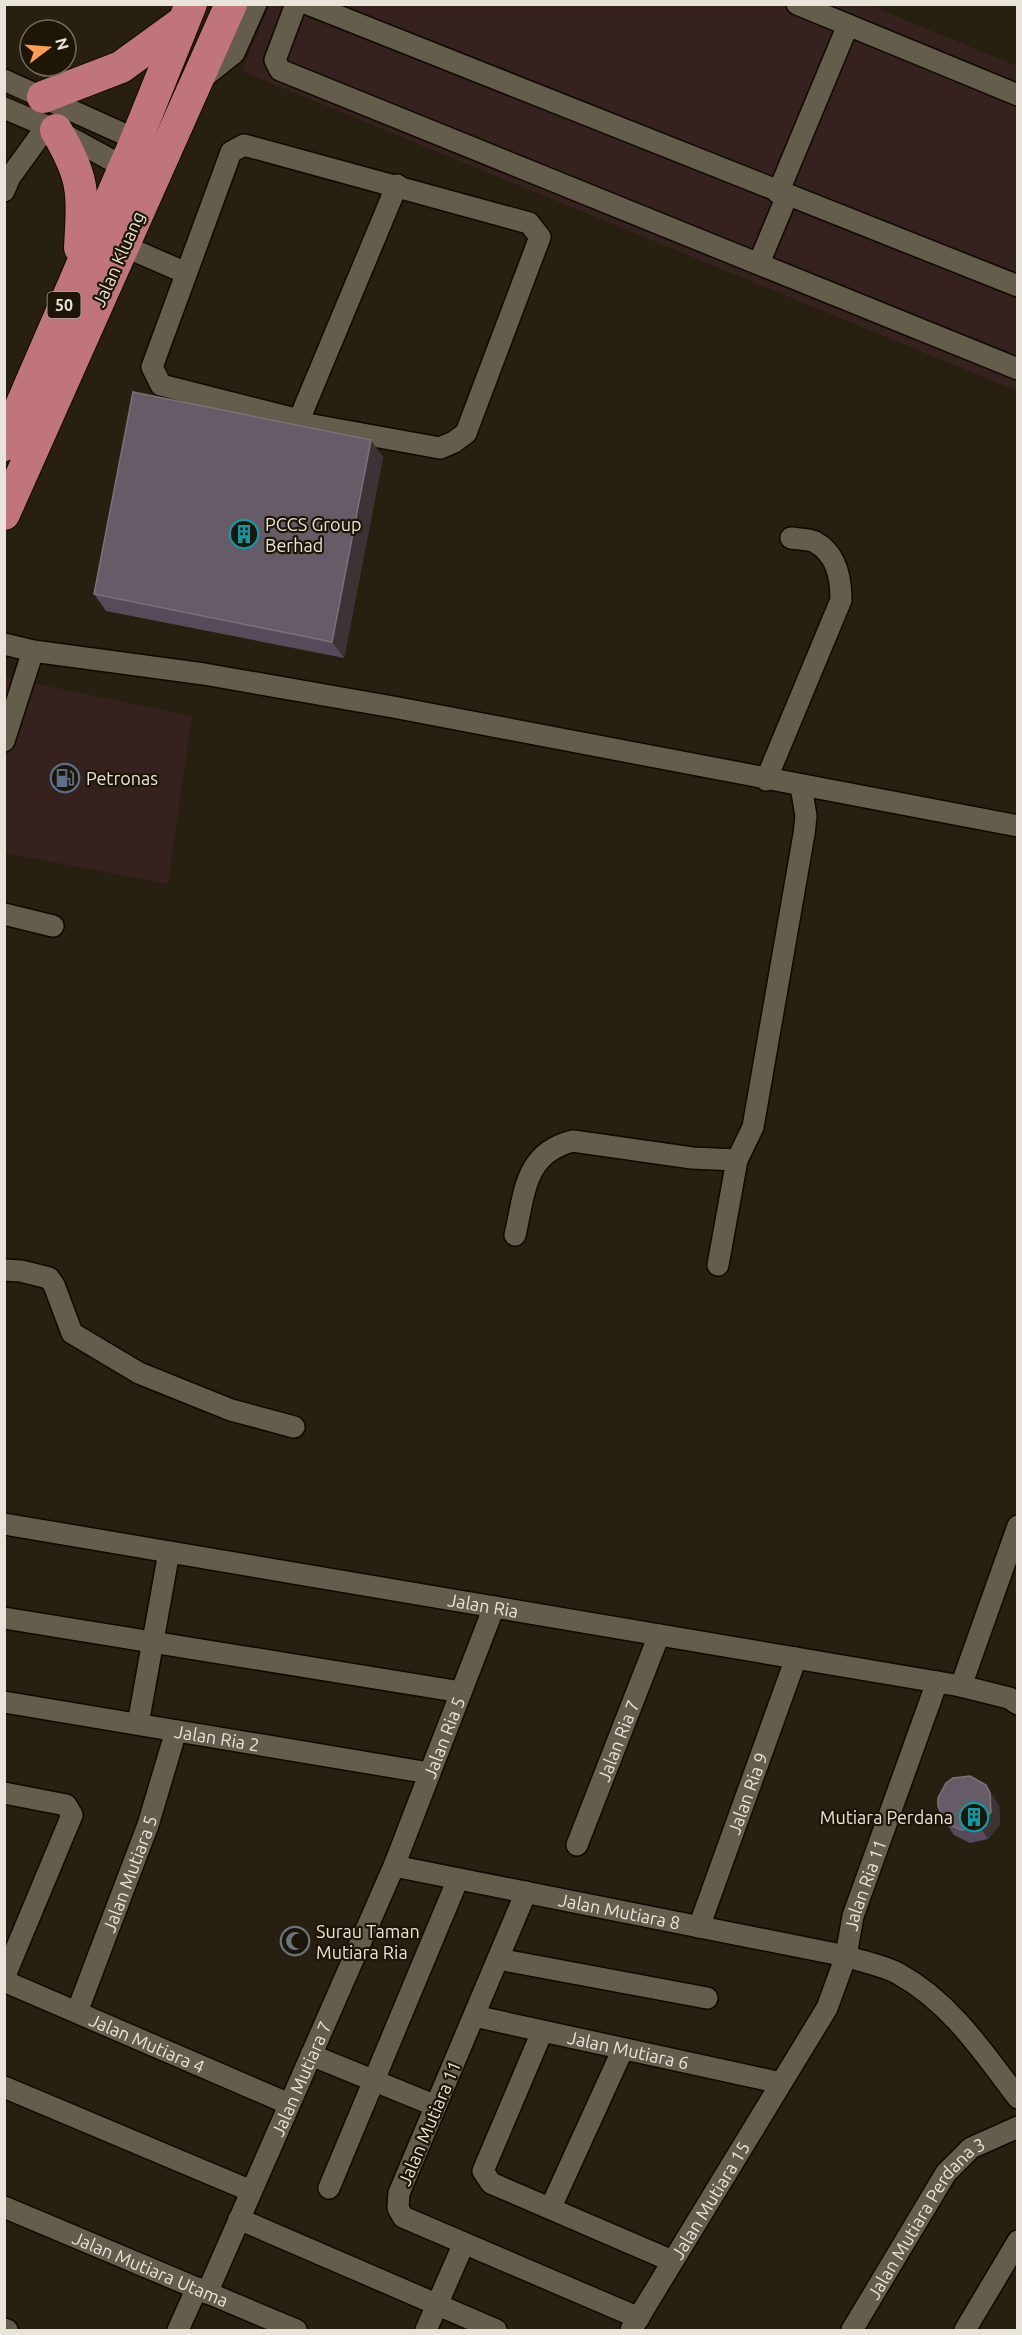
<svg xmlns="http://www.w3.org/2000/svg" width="1022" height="2335" font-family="Ubuntu,sans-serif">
  <rect width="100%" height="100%" fill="#271f0f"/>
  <!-- commercial -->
  <g fill="#35221f">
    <path d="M269,5H869L1017,66V391L242,71Z"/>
    <path d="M4,677L192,716L168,884L5,853Z"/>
  </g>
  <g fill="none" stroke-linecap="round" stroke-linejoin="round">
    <!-- minor casing -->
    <g stroke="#0f0900" stroke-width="24">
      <g id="minor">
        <path d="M296,4L275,60L280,70L1018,369"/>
        <path d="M308,4L1018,286"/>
        <path d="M797,4L1018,95"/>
        <path d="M4,80L146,144"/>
        <path d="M199,81L234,53L256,4"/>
        <path d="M4,108L56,130L135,173"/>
        <path d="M244,145L529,223L540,237L466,433L454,442L440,448L296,422L299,420L161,385L152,367L231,152Z"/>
        <path d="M4,191L10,177L47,126"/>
        <path d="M778,193L848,25"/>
        <path d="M124,246L186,273"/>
        <path d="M759,263L787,196"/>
        <path d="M299,420L397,185"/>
        <path d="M4,644L33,651L204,674L393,707L1018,826"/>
        <path d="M4,741L33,651"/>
        <path d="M766,780L841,600C841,578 837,554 815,542C809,539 798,539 791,538"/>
        <path d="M4,914L53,926"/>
        <path d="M515,1235C525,1193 524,1153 573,1141L692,1158L737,1160L753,1127L804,834L806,816L801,786"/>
        <path d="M718,1265L737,1160"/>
        <path d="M4,1270L21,1271L49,1278L54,1285L72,1333L139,1373L231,1410L294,1427"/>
        <path id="s1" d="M4,1524L961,1686L1009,1698L1018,1704"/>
        <path d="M4,1618L461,1692"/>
        <path d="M961,1686L1018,1526"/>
        <path id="s2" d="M4,1702L429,1773"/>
        <path d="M138,1724L169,1552"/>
        <path d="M4,1793L66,1805L72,1815L4,1978"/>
        <path id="s3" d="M577,1845L659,1635"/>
        <path id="s4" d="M394,1866L846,1956C862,1962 883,1965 899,1974C951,2003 983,2052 1018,2098"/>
        <path d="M526,1892L399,2193L398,2208L403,2217L639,2318"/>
        <path id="s5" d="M699,1927L796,1658"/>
        <path d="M498,1959L707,1998"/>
        <path id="s6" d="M4,1981L289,2104"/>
        <path id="s7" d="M77,2012L148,1825L176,1731"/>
        <path id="s8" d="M474,2016L781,2083"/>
        <path d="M542,2032L483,2171L491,2183L672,2261"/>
        <path d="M311,2055L436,2106"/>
        <path d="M4,2087L251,2191"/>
        <path d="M329,2188L458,1879"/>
        <path id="s9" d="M4,2207L296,2330"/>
        <path d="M551,2207L623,2049"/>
        <path d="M239,2219L496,2330"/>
        <path id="s10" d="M207,2293L394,1866L494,1607"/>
        <path d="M4,2329L7,2330"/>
        <path d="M178,2330L197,2288"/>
        <path d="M426,2330L464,2243"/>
        <path id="s11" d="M631,2330L827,2008L846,1956L853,1916L937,1682"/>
        <path id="s12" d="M852,2330L946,2173L971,2148L1018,2127"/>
        <path d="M965,2330L1018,2241"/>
      </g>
    </g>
    <!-- highway casing -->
    <g stroke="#0f0900" stroke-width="34">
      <g id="highway">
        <path d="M43,97L121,67L183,22"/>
        <path d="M56,130C85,179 83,192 80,248"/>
        <path d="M4,445L137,138L191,4"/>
        <path d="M4,514L231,4"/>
      </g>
    </g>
    <!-- minor -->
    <use href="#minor" stroke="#655d4b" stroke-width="21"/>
    <!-- highway -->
    <use href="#highway" stroke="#c0757a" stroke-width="32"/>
  </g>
  <!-- wall -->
  <g fill="#554b5a">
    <path d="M383,457L344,658L106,611L94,594Z"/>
    <path d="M994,1798L999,1806L1000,1824L988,1839L970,1843L954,1835L945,1822Z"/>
  </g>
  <!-- shaded-wall -->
  <g fill="#3c3336">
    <path d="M371,440L383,457L344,658L332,642Z"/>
    <path d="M986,1785L999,1806L1000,1824L988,1839L979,1826Z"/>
  </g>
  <!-- building -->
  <g fill="#655c67" stroke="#7a7179" stroke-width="1.5">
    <path d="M133,392L371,440L332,642L94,594Z"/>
    <path d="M970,1776L986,1785L990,1793L991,1812L979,1826L961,1830L945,1822L938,1806V1798L946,1783L953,1778Z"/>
  </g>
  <!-- icons -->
  <defs>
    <g id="building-ring" transform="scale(1.5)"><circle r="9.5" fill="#1d1606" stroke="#0f9aa8" stroke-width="1.5"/><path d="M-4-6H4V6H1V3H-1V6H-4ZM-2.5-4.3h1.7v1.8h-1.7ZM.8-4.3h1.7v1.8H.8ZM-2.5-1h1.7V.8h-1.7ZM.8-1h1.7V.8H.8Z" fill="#0f9aa8"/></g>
    <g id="fuel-ring" transform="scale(1.5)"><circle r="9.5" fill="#1d1606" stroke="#5c6f8a" stroke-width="1.5"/><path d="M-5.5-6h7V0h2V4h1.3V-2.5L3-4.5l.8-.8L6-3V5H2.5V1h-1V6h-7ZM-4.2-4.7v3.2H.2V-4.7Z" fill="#5c6f8a"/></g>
    <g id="mosque-ring" transform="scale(1.5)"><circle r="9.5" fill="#1d1606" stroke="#6b7280" stroke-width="1.5"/><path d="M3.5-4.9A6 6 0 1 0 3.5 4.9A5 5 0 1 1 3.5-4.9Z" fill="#6b7280"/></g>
  </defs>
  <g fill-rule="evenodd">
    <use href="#building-ring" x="244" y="534"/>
    <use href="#fuel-ring" x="65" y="778"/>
    <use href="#building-ring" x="974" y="1817"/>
    <use href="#mosque-ring" x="295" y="1941"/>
  </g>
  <g text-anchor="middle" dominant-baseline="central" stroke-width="4.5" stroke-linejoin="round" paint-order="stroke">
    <!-- shield labels -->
    <rect fill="#1d1606" stroke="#aca69a" stroke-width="1.5" x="47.5" y="292" width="33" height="26" rx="4.5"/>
    <g font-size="16" font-weight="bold" fill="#e9e4da">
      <text x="64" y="305">50</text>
    </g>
    <!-- street labels -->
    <g font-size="18" fill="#e9e4da" stroke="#1d1606">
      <text transform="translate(118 259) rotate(-66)">Jalan Kluang</text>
      <text stroke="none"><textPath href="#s1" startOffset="486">Jalan Ria</textPath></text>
      <text stroke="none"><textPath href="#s10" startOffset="604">Jalan Ria 5</textPath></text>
      <text stroke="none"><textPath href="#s2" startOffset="216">Jalan Ria 2</textPath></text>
      <text stroke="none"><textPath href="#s3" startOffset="112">Jalan Ria 7</textPath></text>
      <text stroke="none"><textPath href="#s5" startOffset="142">Jalan Ria 9</textPath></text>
      <text stroke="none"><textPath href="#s7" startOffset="148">Jalan Mutiara 5</textPath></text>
      <text stroke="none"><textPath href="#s11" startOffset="506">Jalan Ria 11</textPath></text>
      <text stroke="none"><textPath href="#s4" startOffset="230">Jalan Mutiara 8</textPath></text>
      <text stroke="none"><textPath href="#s6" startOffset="156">Jalan Mutiara 4</textPath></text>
      <text stroke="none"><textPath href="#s8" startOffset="158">Jalan Mutiara 6</textPath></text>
      <text stroke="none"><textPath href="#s10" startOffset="234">Jalan Mutiara 7</textPath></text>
      <text transform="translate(429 2123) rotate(-67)">Jalan Mutiara 11</text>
      <text stroke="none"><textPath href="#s11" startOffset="152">Jalan Mutiara 15</textPath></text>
      <text stroke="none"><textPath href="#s12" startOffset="135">Jalan Mutiara Perdana 3</textPath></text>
      <text stroke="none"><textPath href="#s9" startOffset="159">Jalan Mutiara Utama</textPath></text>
    </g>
    <!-- poi labels -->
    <g font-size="18" fill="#e9e4da" stroke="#1d1606" text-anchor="start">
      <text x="265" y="524">PCCS Group<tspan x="265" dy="21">Berhad</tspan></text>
      <text x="86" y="778">Petronas</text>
      <text x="953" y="1817" text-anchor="end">Mutiara Perdana</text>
      <text x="316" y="1931">Surau Taman<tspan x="316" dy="21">Mutiara Ria</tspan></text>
    </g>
  </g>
  <!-- border -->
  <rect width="1022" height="2335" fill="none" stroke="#e9e4da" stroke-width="12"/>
  <!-- north arrow -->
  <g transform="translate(48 48) rotate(74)"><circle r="28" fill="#1d1606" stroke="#6f685b" stroke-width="1.5"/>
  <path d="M0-4.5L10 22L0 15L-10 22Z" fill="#fc9d53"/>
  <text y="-9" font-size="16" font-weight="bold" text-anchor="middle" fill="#e9e4da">N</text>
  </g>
</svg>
